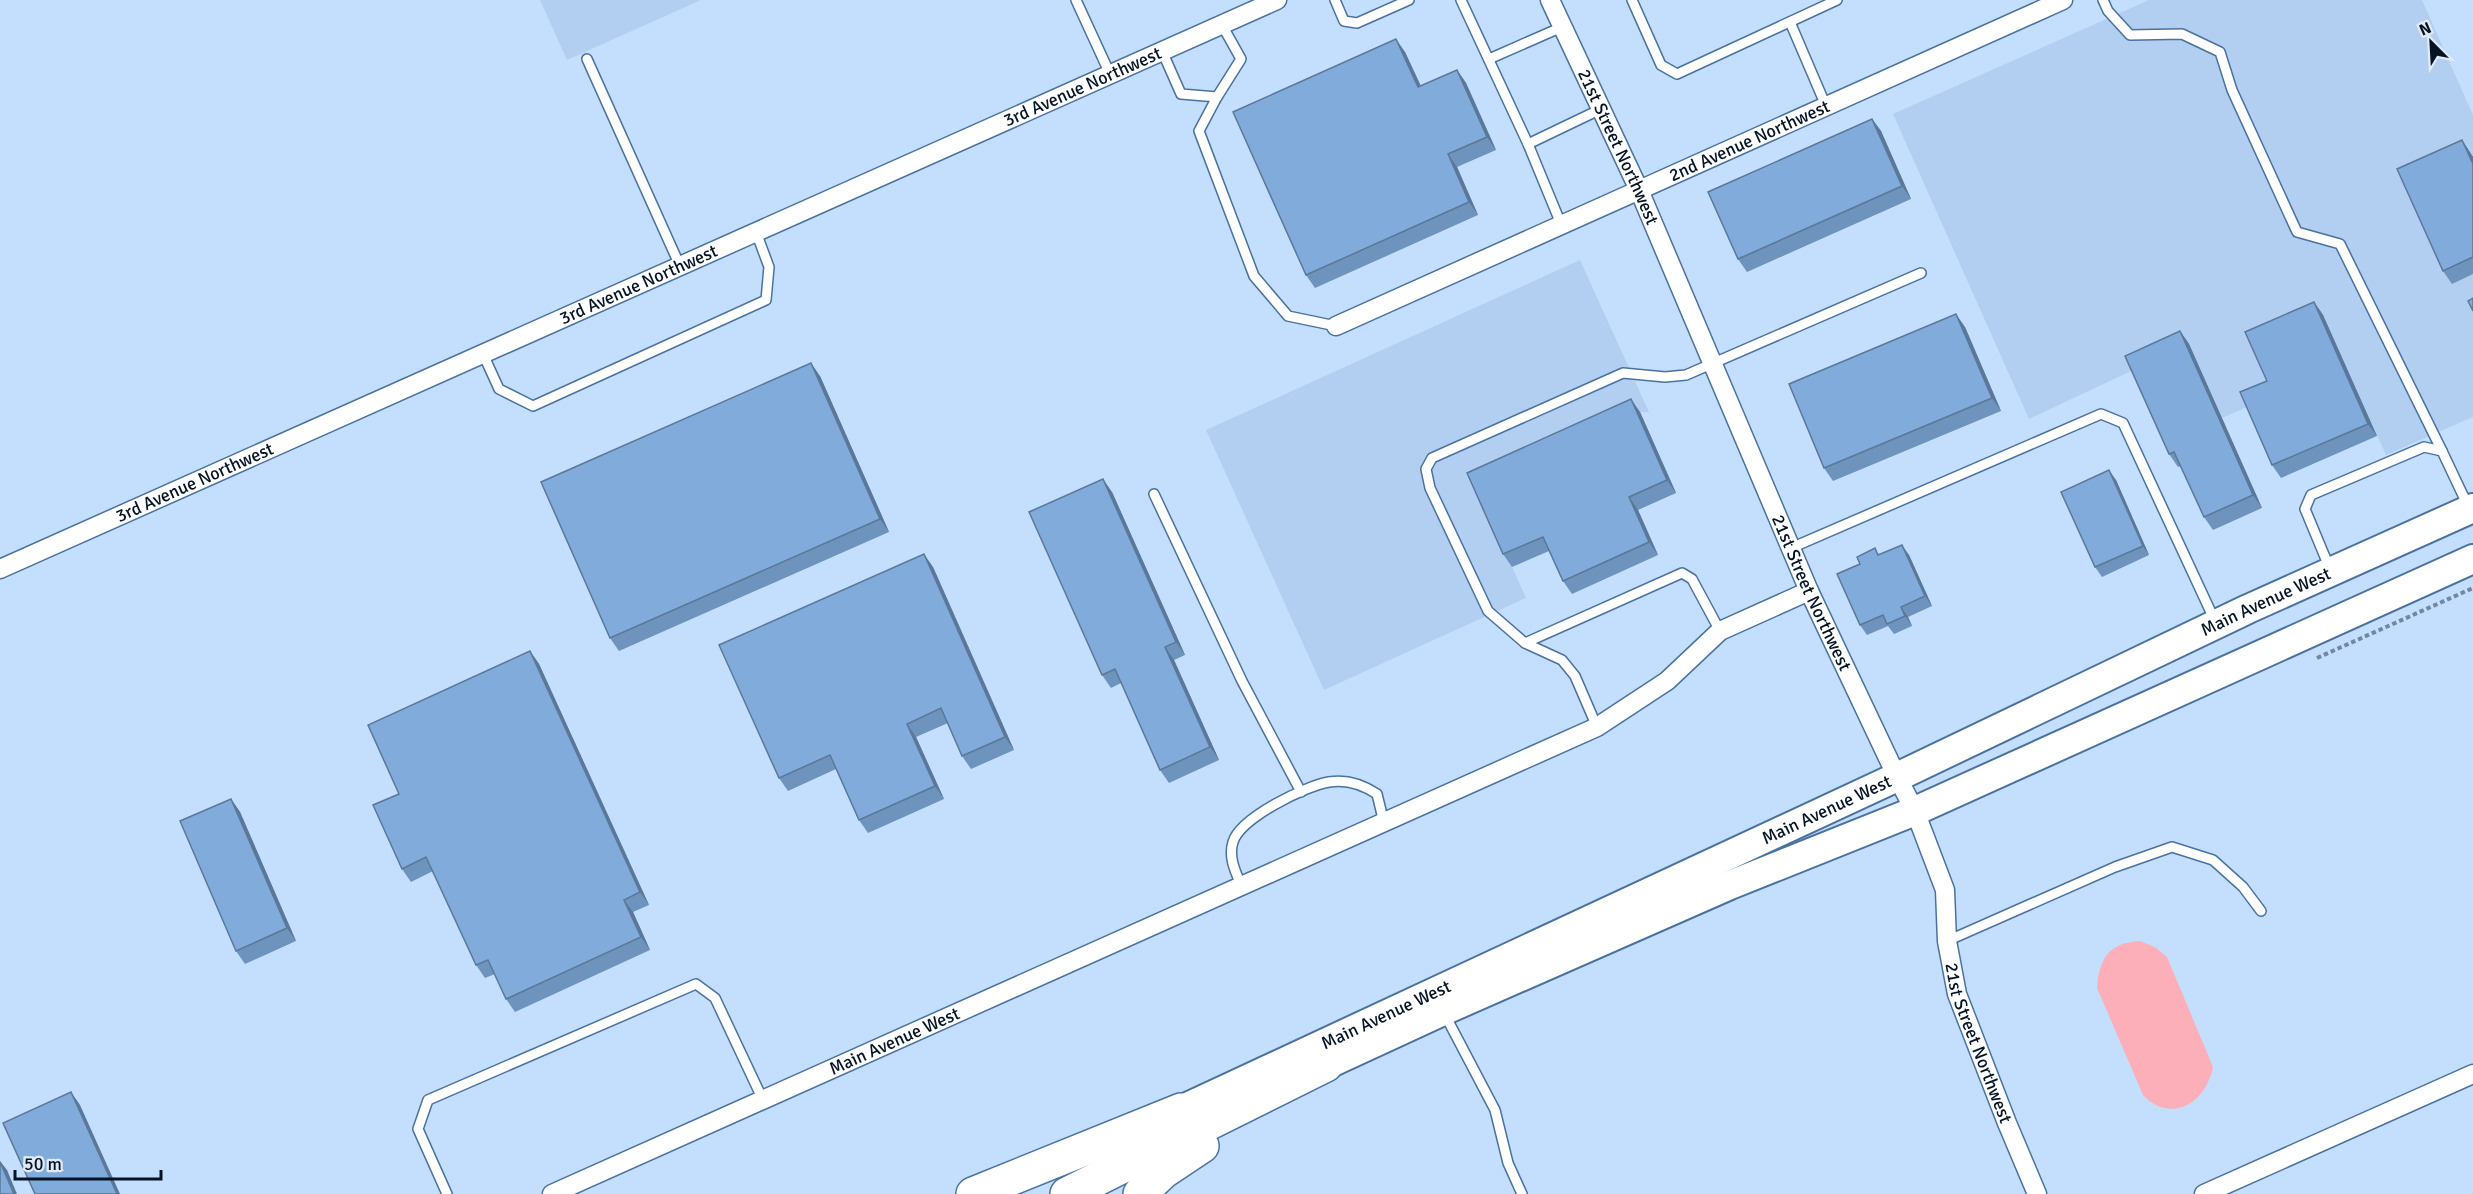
<svg xmlns="http://www.w3.org/2000/svg" width="2473" height="1194" font-family="Signika,sans-serif">
  <rect width="100%" height="100%" fill="#c4dffe"/>
  <!-- built -->
  <g fill="#b2cff1">
    <path d="M540,0H701L567,60Z"/>
    <path d="M2149,0H2422L2473,115V417L2386,455L2323,315L2276,394L2222,418L2189,344L2029,419L1893,114Z"/>
    <path d="M1580,260L1649,412H1640L1476,486L1526,598L1324,690L1206,430Z"/>
  </g>
  <!-- green -->
  <path fill="#fdafb9" d="M2140,941L2155,947L2167,957L2213,1067C2208,1093 2186,1117 2158,1106C2153,1104 2147,1099 2143,1095L2097,988C2099,959 2108,943 2140,941Z"/>
  <g fill="none" stroke-linecap="round" stroke-linejoin="round">
    <!-- lane casing -->
    <g stroke="#49729f" stroke-width="12">
      <g id="lane">
        <path d="M1076,0L1110,74"/>
        <path d="M1335,0L1344,21L1357,23L1409,0"/>
        <path d="M1461,0L1528,144L1561,224"/>
        <path d="M1632,0L1661,65L1677,74L1837,0"/>
        <path d="M2103,0L2108,11L2130,35L2182,34L2220,52L2232,90L2297,232L2340,244L2442,451"/>
        <path d="M1790,22L1826,106"/>
        <path d="M1162,51L1181,94L1217,97L1241,59L1222,25"/>
        <path d="M587,59L680,266"/>
        <path d="M1489,59L1562,27"/>
        <path d="M1217,97L1199,131L1254,276L1288,316L1336,326"/>
        <path d="M1528,144L1601,109"/>
        <path d="M483,354L499,389L533,406L766,300L769,267L756,232"/>
        <path d="M1154,494L1242,681L1301,792"/>
        <path d="M1791,548L2101,414L2123,423L2215,621"/>
        <path d="M2330,569L2305,509L2311,495L2424,447L2442,451L2468,506"/>
        <path d="M1525,643L1682,573L1692,579L1720,631"/>
        <path d="M1597,727L1575,676L1562,660L1525,643L1488,611L1430,488L1426,469L1432,458L1623,373L1665,377L1686,375L1921,273"/>
        <path d="M1242,887C1236,873 1228,858 1233,842C1240,818 1305,786 1329,782C1347,779 1362,784 1377,794L1384,823"/>
        <path d="M1947,941L2115,867L2172,847L2213,860L2243,887L2261,911"/>
        <path d="M1444,1013L1495,1110L1508,1163L1522,1194"/>
        <path d="M447,1194L418,1129L428,1100L696,984L715,998L763,1100"/>
      </g>
    </g>
    <!-- street casing -->
    <g stroke="#49729f" stroke-width="21">
      <g id="street">
        <path id="s1" d="M1550,0L1639,190L1809,591L1897,777L1915,811L1945,890L1947,941L1957,994L2007,1123L2037,1194"/>
        <path id="s2" d="M1336,326L2063,0"/>
        <path id="s3" d="M0,569L1277,0"/>
        <path id="s4" d="M552,1194L1597,727L1667,681L1720,631L1809,591"/>
        <path d="M2204,1194L2473,1074"/>
      </g>
    </g>
    <!-- primary casing -->
    <g stroke="#49729f" stroke-width="32">
      <g id="primary">
        <path d="M1326,1065L1443,1011L1730,885L1915,811L2473,559"/>
        <path id="s5" d="M1181,1110L1897,777L2248,609L2473,508"/>
      </g>
    </g>
    <!-- highway casing -->
    <g stroke="#49729f" stroke-width="36">
      <g id="highway">
        <path d="M973,1194L1181,1110"/>
        <path d="M1067,1194L1326,1065"/>
        <path d="M1140,1194L1163,1172L1202,1146"/>
      </g>
    </g>
    <!-- path -->
    <path stroke="#7288a1" stroke-width="4" stroke-dasharray="4.5 3" stroke-linecap="butt" d="M2317,658L2473,588"/>
    <!-- lane -->
    <use href="#lane" stroke="#fff" stroke-width="9"/>
    <!-- street -->
    <use href="#street" stroke="#fff" stroke-width="18"/>
    <!-- primary -->
    <use href="#primary" stroke="#fff" stroke-width="28"/>
    <!-- highway -->
    <use href="#highway" stroke="#fff" stroke-width="33"/>
  </g>
  <!-- wall -->
  <g fill="#6e93bc">
    <path d="M1405,52L1421,86L1457,70L1466,83L1496,150L1457,167L1478,215L1315,288L1306,275Z"/>
    <path d="M1872,119L1881,131L1911,199L1747,272L1738,259Z"/>
    <path d="M2462,140L2473,157V274L2452,284L2443,271Z"/>
    <path d="M2314,302L2323,315L2377,436L2281,478L2272,465L2267,381Z"/>
    <path d="M1965,327L2001,411L1833,481L1824,468Z"/>
    <path d="M2180,331L2189,344L2262,508L2213,530L2204,517L2181,466L2178,467L2169,454Z"/>
    <path d="M820,376L889,532L619,651L610,638Z"/>
    <path d="M1640,412L1676,493L1638,510L1658,555L1572,594L1563,581L1549,551L1512,567L1503,554Z"/>
    <path d="M2116,480L2149,555L2102,577L2095,567Z"/>
    <path d="M1112,492L1185,655L1174,660L1219,760L1169,783L1160,770L1121,683L1111,688L1102,675Z"/>
    <path d="M1880,555H1909L1932,606L1908,617L1912,626L1894,634L1888,626L1867,635L1860,625Z"/>
    <path d="M933,567L1014,750L971,769L962,756L948,723L916,737L944,799L868,833L859,820L836,769L788,791L779,778Z"/>
    <path d="M530,651L539,664L649,905L633,912L650,950L515,1012L506,999L495,974L485,978L476,965L433,871L411,882L402,869L399,794Z"/>
    <path d="M231,799L240,812L296,941L245,964L236,951Z"/>
  </g>
  <!-- shaded-wall -->
  <g fill="#5a7899">
    <path d="M1396,39L1405,52L1427,100L1418,87Z"/>
    <path d="M1457,70L1466,83L1496,150L1487,137Z"/>
    <path d="M1872,119L1881,131L1911,199L1902,186Z"/>
    <path d="M2462,140L2473,157V164Z"/>
    <path d="M1448,154L1457,167L1478,215L1469,202Z"/>
    <path d="M2314,302L2323,315L2377,436L2368,424Z"/>
    <path d="M1956,314L1965,327L2001,411L1992,398Z"/>
    <path d="M2180,331L2189,344L2262,508L2253,495Z"/>
    <path d="M811,363L820,376L889,532L880,519Z"/>
    <path d="M1631,399L1640,412L1676,493L1667,480Z"/>
    <path d="M2109,470L2116,480L2149,555L2143,546Z"/>
    <path d="M1103,479L1112,492L1185,655L1176,642Z"/>
    <path d="M1629,497L1638,510L1658,555L1649,542Z"/>
    <path d="M1902,545L1909,555L1932,606L1925,596Z"/>
    <path d="M924,554L933,567L1014,750L1005,737Z"/>
    <path d="M1901,607L1908,617L1912,626L1905,616Z"/>
    <path d="M1165,647L1174,660L1219,760L1210,747Z"/>
    <path d="M530,651L539,664L649,905L640,892Z"/>
    <path d="M907,724L916,737L944,799L935,786Z"/>
    <path d="M231,799L240,812L296,941L287,928Z"/>
    <path d="M624,900L633,912L650,950L641,937Z"/>
    <path d="M71,1092L80,1105L120,1194H117Z"/>
    <path d="M0,1161L7,1170L17,1194H14L0,1162Z"/>
  </g>
  <!-- building -->
  <g fill="#80abdb" stroke="#5a7899" stroke-width="1.5">
    <path d="M1396,39L1418,87L1457,70L1487,137L1448,154L1469,202L1306,275L1233,112Z"/>
    <path d="M1872,119L1902,186L1738,259L1708,192Z"/>
    <path d="M2462,140L2473,164V257L2443,271L2397,169Z"/>
    <path d="M2473,298V311L2468,301Z"/>
    <path d="M2314,302L2368,424L2272,465L2240,392L2267,381L2245,332Z"/>
    <path d="M1956,314L1992,398L1824,468L1789,384Z"/>
    <path d="M2180,331L2253,495L2204,517L2174,452L2169,454L2125,356Z"/>
    <path d="M811,363L880,519L610,638L541,482Z"/>
    <path d="M1631,399L1667,480L1629,497L1649,542L1563,581L1543,537L1503,554L1467,473Z"/>
    <path d="M2109,470L2143,546L2095,567L2061,492Z"/>
    <path d="M1103,479L1176,642L1165,647L1210,747L1160,770L1115,669L1102,675L1029,512Z"/>
    <path d="M1902,545L1925,596L1901,607L1905,616L1887,624L1883,615L1860,625L1837,574L1860,564L1857,557L1875,548L1878,555Z"/>
    <path d="M924,554L1005,737L962,756L941,708L907,724L935,786L859,820L830,755L779,778L719,645Z"/>
    <path d="M530,651L640,892L624,900L641,937L506,999L488,960L476,965L426,857L402,869L373,805L399,794L368,725Z"/>
    <path d="M231,799L287,928L236,951L180,821Z"/>
    <path d="M71,1092L117,1194H35L3,1123Z"/>
    <path d="M0,1162L14,1194H0Z"/>
  </g>
  <g text-anchor="middle" dominant-baseline="central" stroke-width="4.5" stroke-linejoin="round" paint-order="stroke">
    <!-- street labels -->
    <g font-size="18" fill="#041425" stroke="#e1eaf5">
      <text stroke="none"><textPath href="#s3" startOffset="1185">3rd Avenue Northwest</textPath></text>
      <text stroke="none"><textPath href="#s2" startOffset="453">2nd Avenue Northwest</textPath></text>
      <text stroke="none"><textPath href="#s1" startOffset="162">21st Street Northwest</textPath></text>
      <text stroke="none"><textPath href="#s3" startOffset="699">3rd Avenue Northwest</textPath></text>
      <text stroke="none"><textPath href="#s3" startOffset="213">3rd Avenue Northwest</textPath></text>
      <text stroke="none"><textPath href="#s1" startOffset="648">21st Street Northwest</textPath></text>
      <text stroke="none"><textPath href="#s5" startOffset="1198">Main Avenue West</textPath></text>
      <text stroke="none"><textPath href="#s5" startOffset="712">Main Avenue West</textPath></text>
      <text stroke="none"><textPath href="#s5" startOffset="226">Main Avenue West</textPath></text>
      <text stroke="none"><textPath href="#s4" startOffset="375">Main Avenue West</textPath></text>
      <text stroke="none"><textPath href="#s1" startOffset="1132">21st Street Northwest</textPath></text>
    </g>
  </g>
  <!-- north arrow -->
  <g transform="translate(2431 42) rotate(336)" stroke="#e1eaf5" stroke-width="4.5" paint-order="stroke">
  <path d="M0-4.5L10 22L0 15L-10 22Z" fill="#041425"/>
  <text y="-9" font-size="16" font-weight="bold" text-anchor="middle" fill="#041425">N</text>
  </g>
  <!-- scale -->
  <path d="M15 1170v9h146v-9" fill="none" stroke="#041425" stroke-width="3"/>
  <text x="24" y="1170" font-size="18" fill="#041425" stroke="#e1eaf5" stroke-width="4.5" paint-order="stroke">50 m</text>
</svg>
